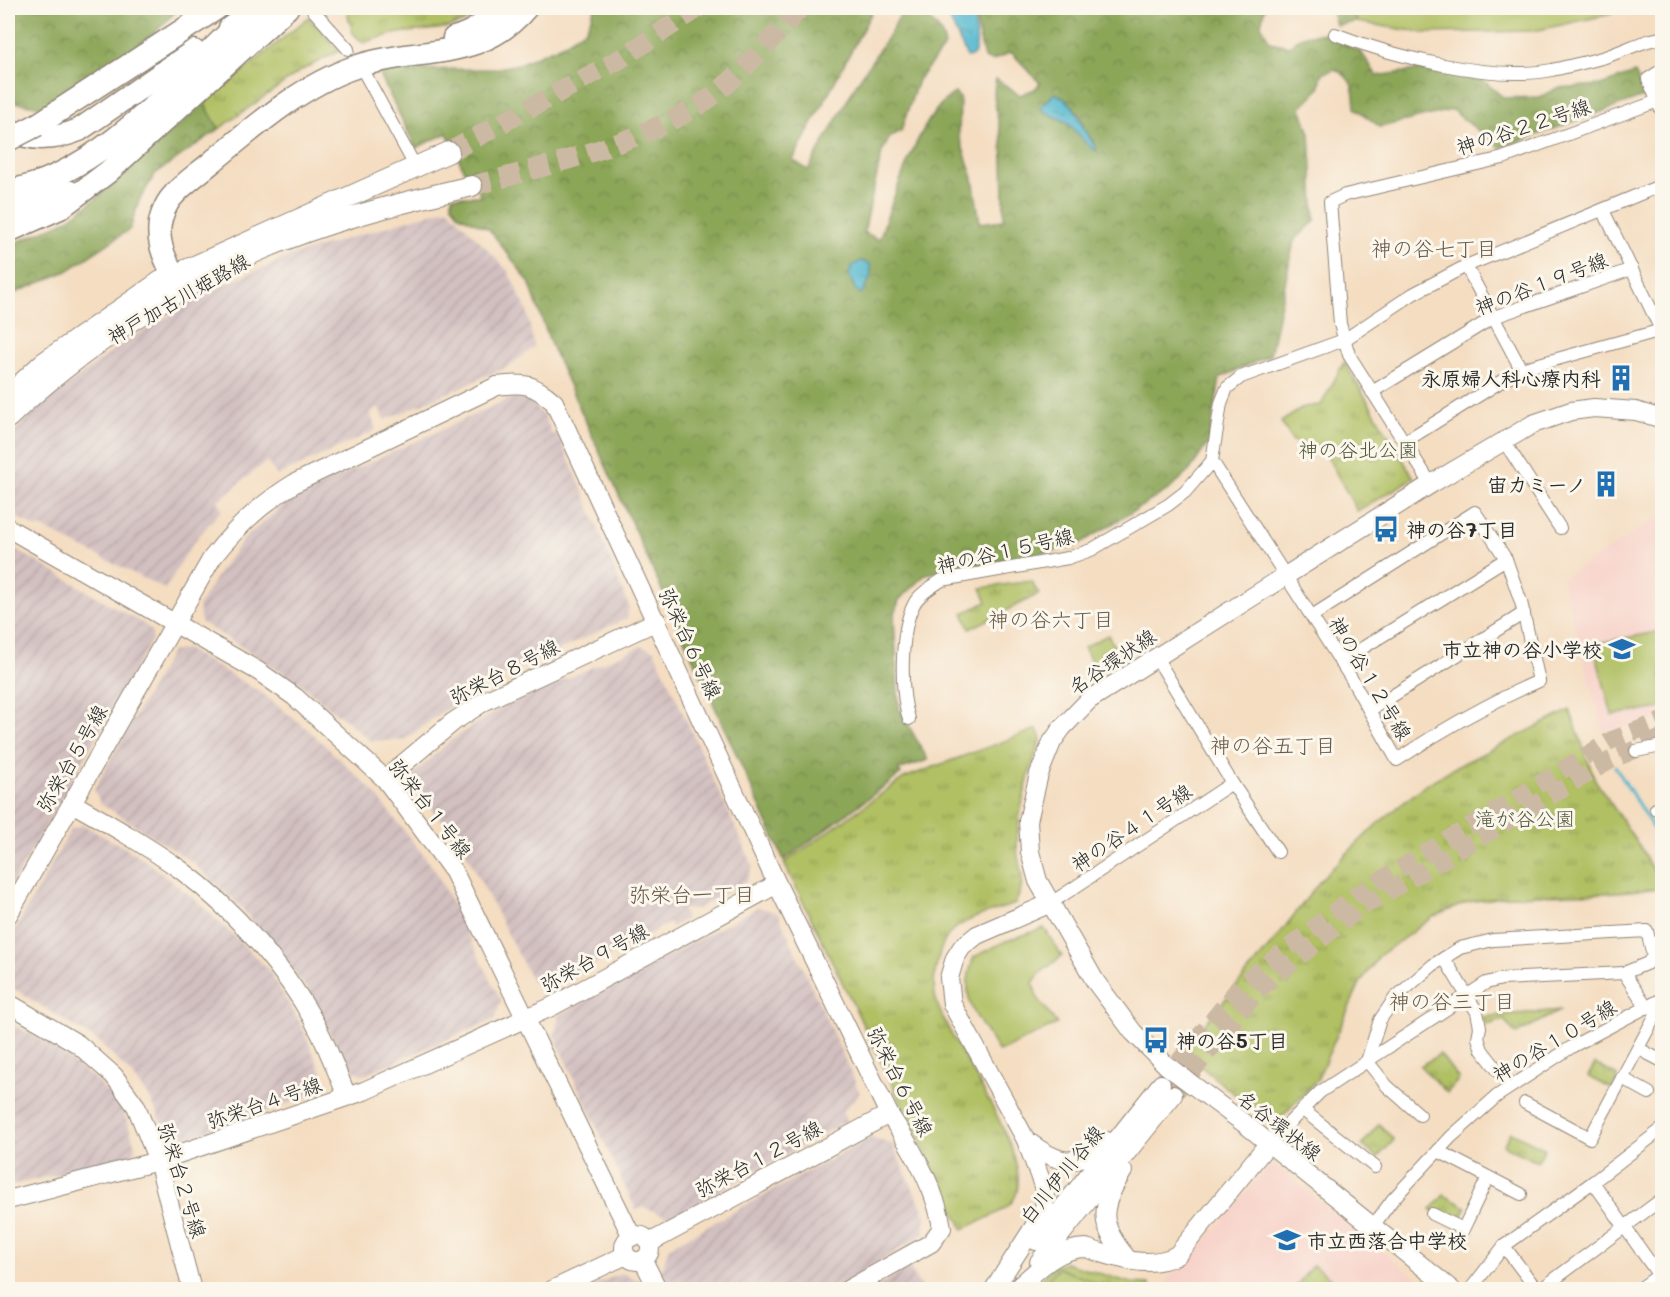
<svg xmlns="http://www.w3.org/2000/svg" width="1670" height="1297" font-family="Mali,'Klee One',sans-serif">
  <defs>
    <pattern id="industrial-furrows" width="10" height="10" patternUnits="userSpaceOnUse" patternTransform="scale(1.5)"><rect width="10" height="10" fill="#d2bfc0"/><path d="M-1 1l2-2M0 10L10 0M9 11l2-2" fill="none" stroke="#b4a4a5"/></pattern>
    <pattern id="grass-tufts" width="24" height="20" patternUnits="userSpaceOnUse" patternTransform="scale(1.5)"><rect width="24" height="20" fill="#b0c063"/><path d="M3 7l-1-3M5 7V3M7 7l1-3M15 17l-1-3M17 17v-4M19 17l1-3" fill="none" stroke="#8f9c52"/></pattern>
    <pattern id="forest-crowns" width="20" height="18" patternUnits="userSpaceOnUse" patternTransform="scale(1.5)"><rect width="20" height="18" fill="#8ca659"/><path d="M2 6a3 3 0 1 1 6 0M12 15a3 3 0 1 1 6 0" fill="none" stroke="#73874a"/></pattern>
    <pattern id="water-ripples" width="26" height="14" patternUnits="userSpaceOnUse" patternTransform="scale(1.5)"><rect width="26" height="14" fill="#51b7cf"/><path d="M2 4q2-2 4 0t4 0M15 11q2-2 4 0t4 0" fill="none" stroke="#4395a8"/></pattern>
  </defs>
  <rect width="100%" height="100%" fill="#fbf7ec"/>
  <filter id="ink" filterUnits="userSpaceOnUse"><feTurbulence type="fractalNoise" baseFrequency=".0167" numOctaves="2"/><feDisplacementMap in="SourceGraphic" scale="12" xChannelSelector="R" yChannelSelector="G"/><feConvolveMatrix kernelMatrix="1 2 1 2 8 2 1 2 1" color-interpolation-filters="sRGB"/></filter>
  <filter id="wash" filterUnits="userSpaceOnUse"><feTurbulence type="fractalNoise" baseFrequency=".008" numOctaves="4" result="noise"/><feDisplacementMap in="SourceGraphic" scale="24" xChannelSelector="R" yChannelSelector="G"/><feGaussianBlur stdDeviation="1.35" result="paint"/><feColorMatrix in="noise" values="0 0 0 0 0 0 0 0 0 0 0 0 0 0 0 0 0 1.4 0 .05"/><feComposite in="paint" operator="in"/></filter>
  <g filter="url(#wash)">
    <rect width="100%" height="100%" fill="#f4ddc1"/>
    <!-- built -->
    <g fill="#f7d1c8">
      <path d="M1662,515V720L1603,732L1562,579Z"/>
      <path d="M1277,1166L1352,1228L1431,1289L1167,1290L1165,1281L1196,1253L1266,1168Z"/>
    </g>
    <!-- industrial -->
    <g fill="url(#industrial-furrows)">
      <path d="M448,208L508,271L527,311L534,347L509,366L385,420L379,408L370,412L376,430L277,476L267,461L217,501L222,509L192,544L165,589L41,527L38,529L8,512V437L42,404L129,339L225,284L294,255Z"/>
      <path d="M513,397L529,400L545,417L552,435L557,433L587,500L629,607L627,618L492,681L444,710L405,740L371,741L297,681L201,622L198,607L220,571L243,540L290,499Z"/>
      <path d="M8,545L147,626L152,633V639L8,892Z"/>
      <path d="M641,646L654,650L753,866L747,880L697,909H682L686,919L671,927L669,923L550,988L532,981L462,845L413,785L414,774L451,740L502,707Z"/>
      <path d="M186,649L262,693L312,733L372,790L435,870L501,1000L495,1019L363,1075L347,1067L308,990L241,907L190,860L100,803L94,789L171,652Z"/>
      <path d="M83,825L138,855L196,900L267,968L299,1021L326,1082L321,1092L179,1141L167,1134L150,1098L133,1076L99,1042L8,985V943L71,829Z"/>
      <path d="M758,907L778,913L860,1093L842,1112L846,1121L671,1218L643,1207L636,1210L554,1036L559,1015Z"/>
      <path d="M8,1022L49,1044L98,1082L124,1112L135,1146L133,1154L124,1159L8,1186Z"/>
      <path d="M870,1138L892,1144L926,1216L924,1234L833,1289H669L661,1272L669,1247Z"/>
      <path d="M910,1268L922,1289H871Z"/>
      <path d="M622,1273L639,1280L644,1289H585Z"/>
    </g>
    <!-- grass -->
    <g fill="url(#grass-tufts)" stroke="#6e7647" stroke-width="1.5">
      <path d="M346,8H482C464,32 426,29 399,33C387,35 375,39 363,43L353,33Z"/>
      <path d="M309,17L339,51L302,70L219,129L204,103Z"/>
      <path d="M1344,362L1414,478L1357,511L1323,449L1293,441L1281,422L1304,407L1321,405Z"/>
      <path d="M1031,581L1039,594L970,629L963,613L987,602L981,588Z"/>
      <path d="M1108,635L1121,657L1097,673L1084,647Z"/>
      <path d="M1570,710L1595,780L1642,850L1662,888L1605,893L1511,896L1468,902L1433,917L1379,956L1360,983L1317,1080L1273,1126L1182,1051L1275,940L1323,877L1377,824L1424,786L1452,769Z"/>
      <path d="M1037,729L1041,740C1030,767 1017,815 1017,845C1017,875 1030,871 1015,904C996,911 968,917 952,931C945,938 940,949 938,959C935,970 933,983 935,995C942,1040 1052,1170 1008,1206C996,1216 977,1222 963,1229L784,863L904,778Z"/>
      <path d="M1561,1010L1516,1034L1504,1020L1486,1025L1483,1017Z"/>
      <path d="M1440,1054L1459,1079L1447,1093L1420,1066Z"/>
      <path d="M1595,1064L1618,1076L1612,1089L1588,1076Z"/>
      <path d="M1379,1124L1394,1140L1377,1158L1362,1145Z"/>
      <path d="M1511,1132L1545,1149L1537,1162L1503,1145Z"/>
      <path d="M1444,1195L1466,1207L1458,1224L1431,1210Z"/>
      <path d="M1065,1263L1131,1283L1149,1284L1151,1289L1033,1290L1052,1267Z"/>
    </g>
    <!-- forest -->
    <g fill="url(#forest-crowns)" stroke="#5c6842" stroke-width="1.5" fill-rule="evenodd">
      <path d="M8,8H179L156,32L47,108L8,101Z"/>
      <path d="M595,8H874L793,160L808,170L857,83L889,35L904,8C922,8 943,28 945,46L918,80L901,131L890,137L882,152L864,232L879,240C892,203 920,111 955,93L960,98L959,136L973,178L980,223L1004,220C1004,195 1004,169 1002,144C1001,122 990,101 996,79L1020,95L1035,89L1040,83L1011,52L992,61L984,58L973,8H1265L1261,24L1270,42L1289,46L1302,36L1323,33L1361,52L1377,76L1431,68L1471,70L1504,98L1540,97L1557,88L1600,85L1635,73L1646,96L1500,148L1452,110L1380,127L1355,108C1354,89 1353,78 1335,69L1322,74L1319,89L1301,107L1310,134L1315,221L1294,241L1270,355L1220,378L1209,442L1190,470L1170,489L1074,547L926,574L899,600L894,617L899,708L928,760L898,770L901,774L784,860L551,345L529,282L489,229L459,215L452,205V196H480L474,169L465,173L447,133L416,148L380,75L387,70L494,69L519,64L562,45L586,29ZM1043,111L1079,113L1084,128L1094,143C1076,132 1064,118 1043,111Z"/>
      <path d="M1331,8H1352L1357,22L1336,25Z"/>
      <path d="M204,103L219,129L155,174L139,201L130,229L67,271L8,296V246C29,236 55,228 74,215C121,182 159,139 204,103Z"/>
    </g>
    <!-- garden -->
    <g fill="#b0c063" stroke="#6e7647" stroke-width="1.5">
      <path d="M1352,8H1617L1611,14L1534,31L1425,33L1357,22Z"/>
      <path d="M1662,631V708L1612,715L1593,644Z"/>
      <path d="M1044,928L1062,956L1040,973L1033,983L1037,997L1057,1024L999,1052C977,1015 957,1002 974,957L1006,941Z"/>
      <path d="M1313,1265L1345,1289H1294Z"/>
      <path d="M1058,1268L1111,1289H1040Z"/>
    </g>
    <!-- water -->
    <g fill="url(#water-ripples)" stroke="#3e717d" stroke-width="1.5">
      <path d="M936,8H967C976,22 979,40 974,55L967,57L950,20Z"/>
      <path d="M1055,93C1079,107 1073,109 1085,130C1089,137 1094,143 1097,151L1091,148L1067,122L1043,111L1041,107Z"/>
      <path d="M861,261L870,264C873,274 868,286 861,294L855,289L849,275L852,266Z"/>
    </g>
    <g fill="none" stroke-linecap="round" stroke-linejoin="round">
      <!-- stream -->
      <path stroke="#51b7cf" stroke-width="3" d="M1615,766L1662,843"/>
    </g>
  </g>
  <g filter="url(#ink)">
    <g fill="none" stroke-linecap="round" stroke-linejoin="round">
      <!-- secondary-tunnel -->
      <g stroke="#ccb9a3" stroke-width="18" stroke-dasharray="18 9" stroke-linecap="butt">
        <path d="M1161,1084L1242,984L1355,896L1612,740L1662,721"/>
        <path d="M1173,1095L1258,990L1357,910L1611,760L1662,738"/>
      </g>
      <!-- primary-tunnel -->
      <g stroke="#ccb9a3" stroke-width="20" stroke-dasharray="20 10" stroke-linecap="butt">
        <path d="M449,152L620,59L698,8"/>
        <path d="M472,186C546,166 626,147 693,109C733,86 769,41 800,8"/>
      </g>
      <!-- street casing -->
      <g stroke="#908476" stroke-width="14">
        <g id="street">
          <path d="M313,10L348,49"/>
          <path d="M1335,34C1392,56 1491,82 1552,70C1569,66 1588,62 1605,57C1624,51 1643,40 1662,38"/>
          <path d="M1662,70L1648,79L1662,112"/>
          <path d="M365,74L415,166"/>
          <path d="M1603,210L1662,332"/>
          <path d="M1466,266L1521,369"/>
          <path d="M1372,392L1494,317L1632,269"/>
          <path d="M1504,441L1560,528"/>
          <path d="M1404,442L1521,369L1662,330"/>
          <path d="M1212,461L1351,678L1397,760C1443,729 1489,703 1539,681L1521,602L1506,559L1475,512L1312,616"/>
          <path d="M1431,484L1349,355L1340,324L1330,202L1345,195L1503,158L1658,101"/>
          <path d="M1340,662L1506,559"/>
          <path d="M1370,710L1524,613"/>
          <path d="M909,719C900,692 900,630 914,604C919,594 933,586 942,580L1068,558L1091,550L1168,505L1185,492L1212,461L1221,403L1227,388L1241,377L1344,340L1413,294L1466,266L1662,185"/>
          <path d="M1636,751L1662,746"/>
          <path d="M1232,783L1278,852"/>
          <path d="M1656,809L1662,807"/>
          <path d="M1051,903L1232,783L1156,657"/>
          <path d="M1444,958L1477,1012L1480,1027L1478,1038L1482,1050L1510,1086"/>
          <path d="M1639,1049L1662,1061"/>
          <path d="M1622,1078L1649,1093"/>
          <path d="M1525,1103L1590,1138L1662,1003"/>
          <path d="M1303,1110L1375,1167"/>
          <path d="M1420,1115L1387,1086L1367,1061L1380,1020L1395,998L1433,965L1460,948L1493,940L1647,931L1653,956L1648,963L1624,973"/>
          <path d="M1268,1144L1320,1092L1486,983L1502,979L1624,973L1647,1008"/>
          <path d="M1438,1151L1521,1194"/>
          <path d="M1593,1182L1662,1129"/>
          <path d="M1432,1214L1463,1229"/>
          <path d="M1373,1226L1393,1199L1451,1137L1497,1096L1573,1046L1662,999"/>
          <path d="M1459,1238L1488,1177"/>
          <path d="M1504,1246L1537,1290"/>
          <path d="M1470,1290L1504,1246L1593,1182L1662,1280"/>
          <path d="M1540,1290L1662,1199"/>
          <path d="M1638,1290L1662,1273"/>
        </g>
      </g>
      <!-- secondary casing -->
      <g stroke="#908476" stroke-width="20">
        <g id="secondary">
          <path d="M8,528L258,671L295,697L385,779L454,872L632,1237"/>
          <path d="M385,779L453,722L485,701L657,621"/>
          <path d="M72,803C109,824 146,845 181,870C234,909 291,974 320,1033C330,1053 338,1075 347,1096"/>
          <path d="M8,915L212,558C236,527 262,503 295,483L497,386C525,382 533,384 554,402L777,884L889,1114C910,1145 937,1191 942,1228L931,1243L847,1290"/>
          <path d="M8,1003L78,1044L114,1076L136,1106L158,1161L192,1290"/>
          <path d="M1026,1140C1059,1165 1074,1169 1107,1141"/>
          <path d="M1123,1171C1100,1207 1098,1224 1126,1257"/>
          <path d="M8,1200L158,1161L364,1091L551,1007L777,884"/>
          <circle cx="637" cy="1248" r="13"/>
          <path d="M1036,1241L1161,1084"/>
          <path d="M649,1243L889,1114"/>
          <path d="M643,1260L658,1290"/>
          <path d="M1039,1262L1173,1095"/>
          <path d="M994,1289L1044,1211L1045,1191L1026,1140L952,1004L949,978L955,958L962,947L977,935L1051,903"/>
          <path d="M1016,1289C1037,1271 1057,1248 1086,1248C1115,1258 1149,1270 1177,1255L1268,1144"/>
          <path d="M552,1290L626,1255"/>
          <path d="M1452,1290L1245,1124L1166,1065L1133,1032L1095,981L1038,881L1030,852L1028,821L1039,774L1052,742L1062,728L1089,700L1431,484L1533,424L1571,411L1594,408L1636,411L1662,419"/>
        </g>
      </g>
      <!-- primary casing -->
      <g stroke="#908476" stroke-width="22">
        <g id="primary">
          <path d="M8,396L43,363L161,281L449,152"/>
          <path d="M8,418C75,353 172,289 258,251C326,221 400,203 472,186"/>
        </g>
      </g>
      <!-- highway casing -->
      <g stroke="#908476" stroke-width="25">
        <g id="highway">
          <path d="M230,28L258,8"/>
          <path d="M454,38C472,33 487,23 497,8"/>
          <path d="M37,125L217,8"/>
          <path d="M8,130C33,141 54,140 79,130L194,51"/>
          <path d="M8,191C98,176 177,82 241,21"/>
          <path d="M8,209L70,192"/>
          <path d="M8,231L60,208L108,172L287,8"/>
          <path d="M182,291C171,270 156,248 160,223C161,216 166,204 171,198C182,184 198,174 212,162C254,127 302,85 355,67C417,46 480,63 526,8"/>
        </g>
      </g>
      <!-- street -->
      <use href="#street" stroke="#fff" stroke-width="12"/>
      <!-- secondary -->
      <use href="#secondary" stroke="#fff" stroke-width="18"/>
      <!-- primary -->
      <use href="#primary" stroke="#fff" stroke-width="20"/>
      <!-- highway -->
      <use href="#highway" stroke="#fff" stroke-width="22"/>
      <!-- highway-bridge casing -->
      <g stroke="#908476" stroke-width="25" stroke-linecap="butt">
        <path id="highway-bridge" d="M8,140L37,125"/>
      </g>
      <!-- highway-bridge -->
      <use href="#highway-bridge" stroke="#fff" stroke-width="22"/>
    </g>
  </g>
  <!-- icons -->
  <defs>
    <g id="building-bare" transform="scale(2.07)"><path d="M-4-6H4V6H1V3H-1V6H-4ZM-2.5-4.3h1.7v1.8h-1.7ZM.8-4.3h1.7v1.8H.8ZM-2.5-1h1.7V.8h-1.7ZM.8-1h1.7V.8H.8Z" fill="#1f6fb2" stroke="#fbf7ec" stroke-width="2.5" paint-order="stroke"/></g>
    <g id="bus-bare" transform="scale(2.07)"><path d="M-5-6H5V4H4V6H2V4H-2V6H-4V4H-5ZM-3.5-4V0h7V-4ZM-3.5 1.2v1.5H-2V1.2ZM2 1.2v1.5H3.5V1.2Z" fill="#1f6fb2" stroke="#fbf7ec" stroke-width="2.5" paint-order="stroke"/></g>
    <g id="school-bare" transform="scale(2.07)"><path d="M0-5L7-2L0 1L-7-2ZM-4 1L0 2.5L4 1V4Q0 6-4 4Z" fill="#1f6fb2" stroke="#fbf7ec" stroke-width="2.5" paint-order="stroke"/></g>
  </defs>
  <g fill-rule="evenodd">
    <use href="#building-bare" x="1621" y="378"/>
    <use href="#building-bare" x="1606" y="484"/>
    <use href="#bus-bare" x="1386" y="529"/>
    <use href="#school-bare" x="1622" y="649"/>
    <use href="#bus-bare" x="1156" y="1040"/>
    <use href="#school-bare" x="1287" y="1240"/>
  </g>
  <g text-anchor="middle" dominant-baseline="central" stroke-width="6" stroke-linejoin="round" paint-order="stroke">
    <!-- street labels -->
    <g font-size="20" fill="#2b2b2b" stroke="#fbf7ec">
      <text transform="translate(1523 126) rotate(-18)">神の谷２２号線</text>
      <text transform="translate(1541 283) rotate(-21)">神の谷１９号線</text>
      <text transform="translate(178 298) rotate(-30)">神戸加古川姫路線</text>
      <text transform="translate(1005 550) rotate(-13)">神の谷１５号線</text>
      <text transform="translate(691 643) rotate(65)">弥栄台６号線</text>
      <text transform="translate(1112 661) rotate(-34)">名谷環状線</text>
      <text transform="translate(504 671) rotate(-27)">弥栄台８号線</text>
      <text transform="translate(1371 678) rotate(59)">神の谷１２号線</text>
      <text transform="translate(71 758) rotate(-60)">弥栄台５号線</text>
      <text transform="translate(431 808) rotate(52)">弥栄台１号線</text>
      <text transform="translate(1131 827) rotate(-34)">神の谷４１号線</text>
      <text transform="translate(594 957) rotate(-29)">弥栄台９号線</text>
      <text transform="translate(1554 1040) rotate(-31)">神の谷１０号線</text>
      <text transform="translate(901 1081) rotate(63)">弥栄台６号線</text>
      <text transform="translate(264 1102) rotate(-19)">弥栄台４号線</text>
      <text transform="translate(1280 1125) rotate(38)">名谷環状線</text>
      <text transform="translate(758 1158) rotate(-28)">弥栄台１２号線</text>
      <text transform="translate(1061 1174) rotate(-51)">白川伊川谷線</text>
      <text transform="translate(183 1180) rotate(73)">弥栄台２号線</text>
    </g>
    <!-- poi labels -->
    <g font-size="20" font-weight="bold" fill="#2b2b2b" stroke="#fbf7ec" text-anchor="end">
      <text x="1601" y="378">永原婦人科心療内科</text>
      <text x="1586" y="484">宙カミーノ</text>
      <text x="1406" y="529" text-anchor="start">神の谷7丁目</text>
      <text x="1602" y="649">市立神の谷小学校</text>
      <text x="1176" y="1040" text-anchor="start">神の谷5丁目</text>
      <text x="1307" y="1240" text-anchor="start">市立西落合中学校</text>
    </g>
    <!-- park labels -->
    <g font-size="20" fill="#53583c" stroke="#fbf7ec">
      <text x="1358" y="449">神の谷北公園</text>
      <text x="1525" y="818">滝が谷公園</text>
    </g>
    <!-- neighbourhood labels -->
    <g font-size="21" fill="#675848" stroke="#fbf7ec">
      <text x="1434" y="247">神の谷七丁目</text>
      <text x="1051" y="618">神の谷六丁目</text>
      <text x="1273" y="744">神の谷五丁目</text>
      <text x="692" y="893">弥栄台一丁目</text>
      <text x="1452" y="1000">神の谷三丁目</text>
    </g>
  </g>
  <!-- margin -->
  <rect width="1670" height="1297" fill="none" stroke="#fbf7ec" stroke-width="30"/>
</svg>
